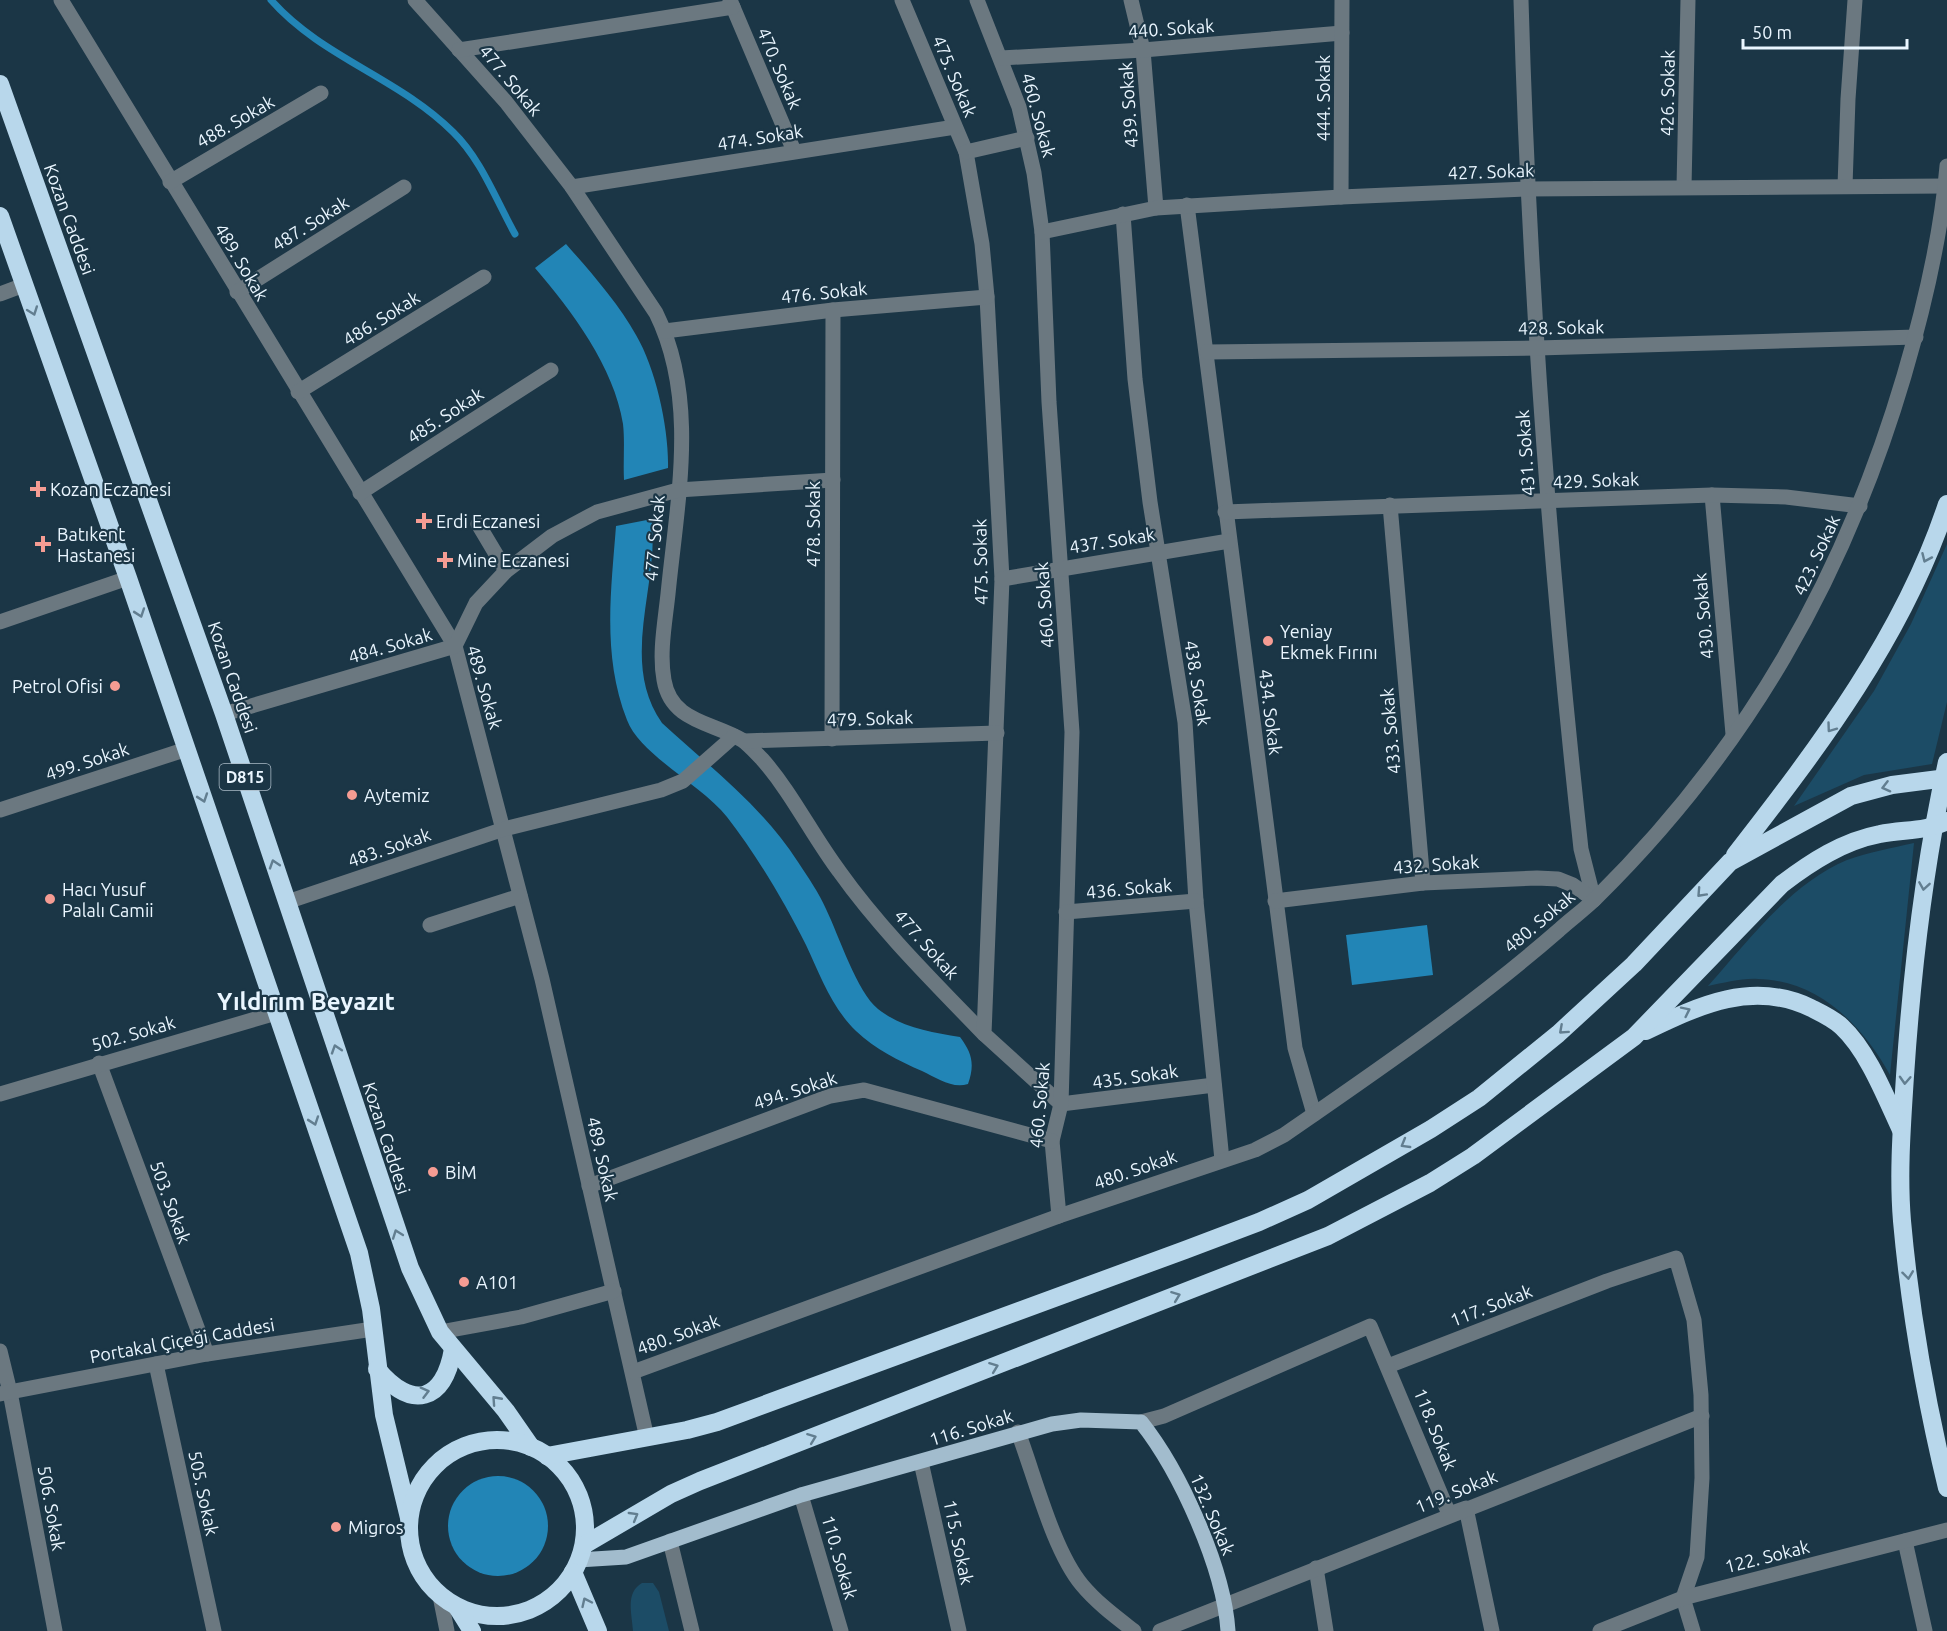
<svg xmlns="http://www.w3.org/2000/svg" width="1947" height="1631" font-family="Ubuntu,sans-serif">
  <rect width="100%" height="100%" fill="#1b3646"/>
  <!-- green -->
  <g fill="#1c4c66">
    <path d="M1947,544V702L1932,764L1864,775L1794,806L1874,691L1911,624Z"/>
    <path d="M1914,843L1890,1075C1863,1026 1819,980 1758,979C1742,978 1724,983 1708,986C1748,941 1790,884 1847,860C1869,852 1892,848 1914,843Z"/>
    <path d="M642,1583H653L659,1592L669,1631H633C632,1613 625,1593 642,1583Z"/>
  </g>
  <!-- water -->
  <g fill="#2285b6">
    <path d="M566,244C589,270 619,304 636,335C656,369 669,429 668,468L624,480C623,462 625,442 623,424C614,367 572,311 535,268Z"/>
    <path d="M652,519C659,587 619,661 662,723C711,768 761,805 798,862C808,877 819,893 826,909C839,936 857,992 878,1009C902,1028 931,1032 960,1037C972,1053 975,1064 968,1084C952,1089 937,1078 922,1071C899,1061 875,1049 856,1031C832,1008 820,975 806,945C785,903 756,854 727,817C702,785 640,755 627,720C602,656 611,592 616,526Z"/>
    <path d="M1427,925L1433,975L1352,985L1346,935Z"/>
    <circle cx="498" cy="1526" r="50"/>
  </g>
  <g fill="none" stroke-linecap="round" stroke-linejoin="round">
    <!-- stream -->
    <path stroke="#2285b6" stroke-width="7" d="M271,0C321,57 399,78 453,132C481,159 496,200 515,234"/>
    <!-- minor -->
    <g stroke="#6b7880" stroke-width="15">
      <path d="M61,0L455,646L542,979L647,1438"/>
      <path d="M415,0L506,102L572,187L656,313C699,400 677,501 668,594C665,622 659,653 664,680C671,722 712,722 742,740C749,745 756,753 762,759C792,793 812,835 839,871C881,930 934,982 984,1034"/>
      <path d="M730,0L794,151"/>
      <path d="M902,0L966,152L982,244L987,297L1002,579L984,1034L1061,1104L1214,1085"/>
      <path d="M977,0L1019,107L1034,173L1042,232L1049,402L1072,732L1061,1104L1052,1141L1059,1216"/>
      <path d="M1131,0L1143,50L1156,208"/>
      <path d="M1521,0C1529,284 1550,567 1581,849L1594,900"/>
      <path d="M459,50L733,7"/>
      <path d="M1001,58L1143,50L1342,33"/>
      <path d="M966,152L1027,138"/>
      <path d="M170,182L321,93"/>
      <path d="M1845,186L1848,99L1855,0"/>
      <path d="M572,187L955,127"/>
      <path d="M1684,187L1688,0"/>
      <path d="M1341,197L1342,0"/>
      <path d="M1187,205L1295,1048L1314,1114"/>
      <path d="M1123,214L1135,379L1150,502L1185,722L1196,901L1222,1160"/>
      <path d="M1042,232L1156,208L1341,197L1526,189L1945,186"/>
      <path d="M237,292L404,187"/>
      <path d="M0,294L24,285"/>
      <path d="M665,331L833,310L987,297"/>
      <path d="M1207,352L1538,348L1916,337"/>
      <path d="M298,392L484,277"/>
      <path d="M360,493L551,370"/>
      <path d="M1712,495L1733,734"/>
      <path d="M1390,505L1423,883"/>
      <path d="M1225,512L1712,495L1786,497L1860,506"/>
      <path d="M478,524L506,571"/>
      <path d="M1002,579L1229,541"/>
      <path d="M0,622L128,578"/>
      <path d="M224,714L455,646L476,603L506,571L552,536L597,512L678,490L833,480"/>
      <path d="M832,739L833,310"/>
      <path d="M744,741L997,733"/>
      <path d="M0,810L187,749"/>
      <path d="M1275,901L1423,883L1537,878L1558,879L1573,885L1594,900"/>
      <path d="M287,902L504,829L661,790L683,781L734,736"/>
      <path d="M1066,912L1196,901"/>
      <path d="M430,925L520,896"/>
      <path d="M99,1063L207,1354"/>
      <path d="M0,1094L276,1013"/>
      <path d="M589,1186L830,1096L864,1090L1052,1141"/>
      <path d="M440,1332L521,1317L614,1291"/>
      <path d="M0,1351L10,1392L55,1631"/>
      <path d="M156,1364L214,1631"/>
      <path d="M1388,1366L1607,1281L1676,1258L1694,1320L1701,1395L1702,1478L1697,1557L1683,1598L1693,1631"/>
      <path d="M633,1372L1059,1216L1255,1150L1284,1135C1378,1070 1473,1005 1559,930C1571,919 1585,909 1596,898C1747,749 1844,579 1904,376C1924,308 1941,237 1947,166"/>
      <path d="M0,1394L207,1354L373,1329"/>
      <path d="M1141,1422L1164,1416L1370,1326L1449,1514L1466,1508L1492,1631"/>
      <path d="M1018,1432C1035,1477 1053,1550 1082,1585C1097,1603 1116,1617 1134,1631"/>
      <path d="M921,1462L959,1631"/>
      <path d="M801,1495L841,1631"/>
      <path d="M670,1541L692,1631"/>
      <path d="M1905,1541L1925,1631"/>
      <path d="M1316,1568L1326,1631"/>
      <path d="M440,1596L447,1631"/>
      <path d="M1160,1631L1702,1416"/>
      <path d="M1600,1631L1683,1598L1947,1530"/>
    </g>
    <!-- major -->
    <path stroke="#a2bccd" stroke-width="15" d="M578,1560L626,1557L801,1495L1052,1424L1081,1420L1141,1422C1180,1471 1224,1568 1228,1631"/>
    <!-- highway -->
    <g stroke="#b8d7eb" stroke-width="18">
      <path d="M0,84L224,714L410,1268L440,1332L506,1411L531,1447"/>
      <path d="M0,216L128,578L359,1253L371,1309L384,1415L409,1518"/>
      <path d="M1947,762C1924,865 1912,970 1905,1076C1902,1124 1898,1173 1902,1221C1910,1310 1926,1401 1947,1488"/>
      <path d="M1735,855C1819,747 1904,635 1947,504"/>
      <path d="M1646,1031C1700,1005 1753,980 1811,1008C1821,1013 1834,1019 1842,1027C1868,1051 1886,1098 1901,1130"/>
      <path d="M377,1369C412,1411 444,1402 453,1349"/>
      <circle cx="497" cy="1528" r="88"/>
      <path d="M547,1456L687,1430L717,1422L1185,1250L1259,1222L1308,1200L1431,1129L1479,1098L1558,1034L1634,964L1730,862L1851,796L1892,785L1947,778"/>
      <path d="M584,1545L671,1494L700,1481L1328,1236L1430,1183L1473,1156L1634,1037L1782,884C1811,862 1843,841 1880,834C1903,829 1925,832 1947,821"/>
      <path d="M573,1572L598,1631"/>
      <path d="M457,1607L472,1631"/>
    </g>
  </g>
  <!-- one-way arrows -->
  <defs><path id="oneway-chevron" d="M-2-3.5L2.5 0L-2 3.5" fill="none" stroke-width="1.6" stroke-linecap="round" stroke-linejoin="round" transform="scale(1.5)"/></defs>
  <g stroke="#627e90">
    <use href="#oneway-chevron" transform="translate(33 311) rotate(70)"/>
    <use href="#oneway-chevron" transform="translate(1926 558) rotate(114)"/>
    <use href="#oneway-chevron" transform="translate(140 613) rotate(71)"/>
    <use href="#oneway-chevron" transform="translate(1831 728) rotate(126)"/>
    <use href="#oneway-chevron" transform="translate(1886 787) rotate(166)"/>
    <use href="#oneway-chevron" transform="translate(203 798) rotate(71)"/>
    <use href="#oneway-chevron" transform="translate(274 864) rotate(-108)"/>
    <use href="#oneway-chevron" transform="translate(1924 886) rotate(99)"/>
    <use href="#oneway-chevron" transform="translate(1701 893) rotate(133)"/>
    <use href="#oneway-chevron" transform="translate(1686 1011) rotate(-26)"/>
    <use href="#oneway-chevron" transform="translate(1563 1030) rotate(138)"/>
    <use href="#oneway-chevron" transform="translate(336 1049) rotate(-108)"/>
    <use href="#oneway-chevron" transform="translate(1905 1080) rotate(93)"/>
    <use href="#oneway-chevron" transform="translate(314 1121) rotate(71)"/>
    <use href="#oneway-chevron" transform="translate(1405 1144) rotate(150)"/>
    <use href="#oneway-chevron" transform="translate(397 1234) rotate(-110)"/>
    <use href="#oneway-chevron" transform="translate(1908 1275) rotate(83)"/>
    <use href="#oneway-chevron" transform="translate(1176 1296) rotate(-21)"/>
    <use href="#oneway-chevron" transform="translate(994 1367) rotate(-21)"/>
    <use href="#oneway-chevron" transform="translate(425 1392) rotate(-15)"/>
    <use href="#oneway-chevron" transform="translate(496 1400) rotate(-132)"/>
    <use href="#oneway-chevron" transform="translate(812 1438) rotate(-21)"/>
    <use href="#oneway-chevron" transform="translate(634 1516) rotate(-30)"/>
    <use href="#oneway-chevron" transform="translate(586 1602) rotate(-115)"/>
  </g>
  <!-- markers -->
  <g fill="#f59c93" stroke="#1b3646" stroke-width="2">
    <path d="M35 480h6v6h6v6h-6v6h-6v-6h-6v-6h6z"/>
    <path d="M421 512h6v6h6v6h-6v6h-6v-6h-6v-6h6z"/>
    <path d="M40 535h6v6h6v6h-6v6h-6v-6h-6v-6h6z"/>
    <path d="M442 551h6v6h6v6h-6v6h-6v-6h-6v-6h6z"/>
    <circle cx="1268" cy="641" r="6"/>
    <circle cx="115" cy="686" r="6"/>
    <circle cx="352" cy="795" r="6"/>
    <circle cx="50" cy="899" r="6"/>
    <circle cx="433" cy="1172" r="6"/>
    <circle cx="464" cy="1282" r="6"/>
    <circle cx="336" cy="1527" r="6"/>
  </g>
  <g text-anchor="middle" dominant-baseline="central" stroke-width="4.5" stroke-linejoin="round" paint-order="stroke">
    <!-- shield labels -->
    <rect fill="#1b3646" stroke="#acbcc8" stroke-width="1.5" x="219.5" y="764" width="51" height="26" rx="4.5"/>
    <g font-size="16" font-weight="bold" fill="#eaf6ff">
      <text x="245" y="777">D815</text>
    </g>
    <!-- street labels -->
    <g font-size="18" fill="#eaf6ff" stroke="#1b3646">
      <text transform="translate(1171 28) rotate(-4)">440. Sokak</text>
      <text transform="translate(780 68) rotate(67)">470. Sokak</text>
      <text transform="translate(955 76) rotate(67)">475. Sokak</text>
      <text transform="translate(511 80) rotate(50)">477. Sokak</text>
      <text transform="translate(1667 93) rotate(-89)">426. Sokak</text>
      <text transform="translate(1323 98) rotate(-90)">444. Sokak</text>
      <text transform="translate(1128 105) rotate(-94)">439. Sokak</text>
      <text transform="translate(1039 115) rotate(75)">460. Sokak</text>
      <text transform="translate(235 121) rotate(-30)">488. Sokak</text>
      <text transform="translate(760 137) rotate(-9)">474. Sokak</text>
      <text transform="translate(1491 171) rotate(-2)">427. Sokak</text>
      <text transform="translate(70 219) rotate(70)">Kozan Caddesi</text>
      <text transform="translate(310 223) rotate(-32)">487. Sokak</text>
      <text transform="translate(242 262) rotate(59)">489. Sokak</text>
      <text transform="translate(824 292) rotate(-6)">476. Sokak</text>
      <text transform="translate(381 318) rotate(-32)">486. Sokak</text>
      <text transform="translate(1561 327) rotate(-1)">428. Sokak</text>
      <text transform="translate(445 415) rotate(-33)">485. Sokak</text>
      <text transform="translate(1525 453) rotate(-94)">431. Sokak</text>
      <text transform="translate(1596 480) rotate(-2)">429. Sokak</text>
      <text transform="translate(813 524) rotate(-90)">478. Sokak</text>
      <text transform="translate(654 538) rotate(-85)">477. Sokak</text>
      <text transform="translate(1112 540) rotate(-9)">437. Sokak</text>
      <text transform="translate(1816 555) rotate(-65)">423. Sokak</text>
      <text transform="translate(980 562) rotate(-91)">475. Sokak</text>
      <text transform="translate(1044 605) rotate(-94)">460. Sokak</text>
      <text transform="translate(1703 616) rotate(-95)">430. Sokak</text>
      <text transform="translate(390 645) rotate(-16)">484. Sokak</text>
      <text transform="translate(233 677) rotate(71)">Kozan Caddesi</text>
      <text transform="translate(1198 683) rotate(81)">438. Sokak</text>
      <text transform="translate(485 687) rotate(74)">489. Sokak</text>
      <text transform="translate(1271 712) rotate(83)">434. Sokak</text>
      <text transform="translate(870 718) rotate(-2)">479. Sokak</text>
      <text transform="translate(1390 731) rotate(-95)">433. Sokak</text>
      <text transform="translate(87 761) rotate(-18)">499. Sokak</text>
      <text transform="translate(389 847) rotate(-19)">483. Sokak</text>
      <text transform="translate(1436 864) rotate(-4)">432. Sokak</text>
      <text transform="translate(1129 888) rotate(-5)">436. Sokak</text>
      <text transform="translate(1539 921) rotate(-40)">480. Sokak</text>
      <text transform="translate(927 944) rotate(48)">477. Sokak</text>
      <text transform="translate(133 1033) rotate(-16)">502. Sokak</text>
      <text transform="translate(1135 1076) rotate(-8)">435. Sokak</text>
      <text transform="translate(795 1090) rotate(-18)">494. Sokak</text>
      <text transform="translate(1039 1105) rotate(-85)">460. Sokak</text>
      <text transform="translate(387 1138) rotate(72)">Kozan Caddesi</text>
      <text transform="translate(603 1159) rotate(77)">489. Sokak</text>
      <text transform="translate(1135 1169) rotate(-19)">480. Sokak</text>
      <text transform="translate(171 1202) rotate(70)">503. Sokak</text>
      <text transform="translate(1491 1305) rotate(-21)">117. Sokak</text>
      <text transform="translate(678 1334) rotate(-20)">480. Sokak</text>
      <text transform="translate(182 1340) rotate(-10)">Portakal Çiçeği Caddesi</text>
      <text transform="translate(971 1427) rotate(-17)">116. Sokak</text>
      <text transform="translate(1436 1429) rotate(68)">118. Sokak</text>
      <text transform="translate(1456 1491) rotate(-22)">119. Sokak</text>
      <text transform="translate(204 1493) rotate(78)">505. Sokak</text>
      <text transform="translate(52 1508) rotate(80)">506. Sokak</text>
      <text transform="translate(1213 1514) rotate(67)">132. Sokak</text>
      <text transform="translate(959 1542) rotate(78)">115. Sokak</text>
      <text transform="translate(1767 1556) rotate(-14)">122. Sokak</text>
      <text transform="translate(840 1557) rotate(74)">110. Sokak</text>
    </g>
    <!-- poi labels -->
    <g font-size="18" fill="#eaf6ff" stroke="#1b3646" text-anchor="start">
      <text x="50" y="489">Kozan Eczanesi</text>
      <text x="436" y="521">Erdi Eczanesi</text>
      <text x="57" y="534">Batıkent<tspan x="57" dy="21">Hastanesi</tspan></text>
      <text x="457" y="560">Mine Eczanesi</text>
      <text x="1280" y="631">Yeniay<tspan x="1280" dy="21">Ekmek Fırını</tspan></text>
      <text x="103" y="686" text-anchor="end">Petrol Ofisi</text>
      <text x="364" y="795">Aytemiz</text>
      <text x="62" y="889">Hacı Yusuf<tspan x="62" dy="21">Palalı Camii</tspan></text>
      <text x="445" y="1172">BİM</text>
      <text x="476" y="1282">A101</text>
      <text x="348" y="1527">Migros</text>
    </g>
    <!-- district labels -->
    <g font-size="24" font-weight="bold" fill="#eaf6ff" stroke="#1b3646">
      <text x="306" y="1001">Yıldırım Beyazıt</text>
    </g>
  </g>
  <!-- scale -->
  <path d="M1743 39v9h164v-9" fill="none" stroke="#eaf6ff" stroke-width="3"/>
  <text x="1752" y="39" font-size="18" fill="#eaf6ff" stroke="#1b3646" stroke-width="4.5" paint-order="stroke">50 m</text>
</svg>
